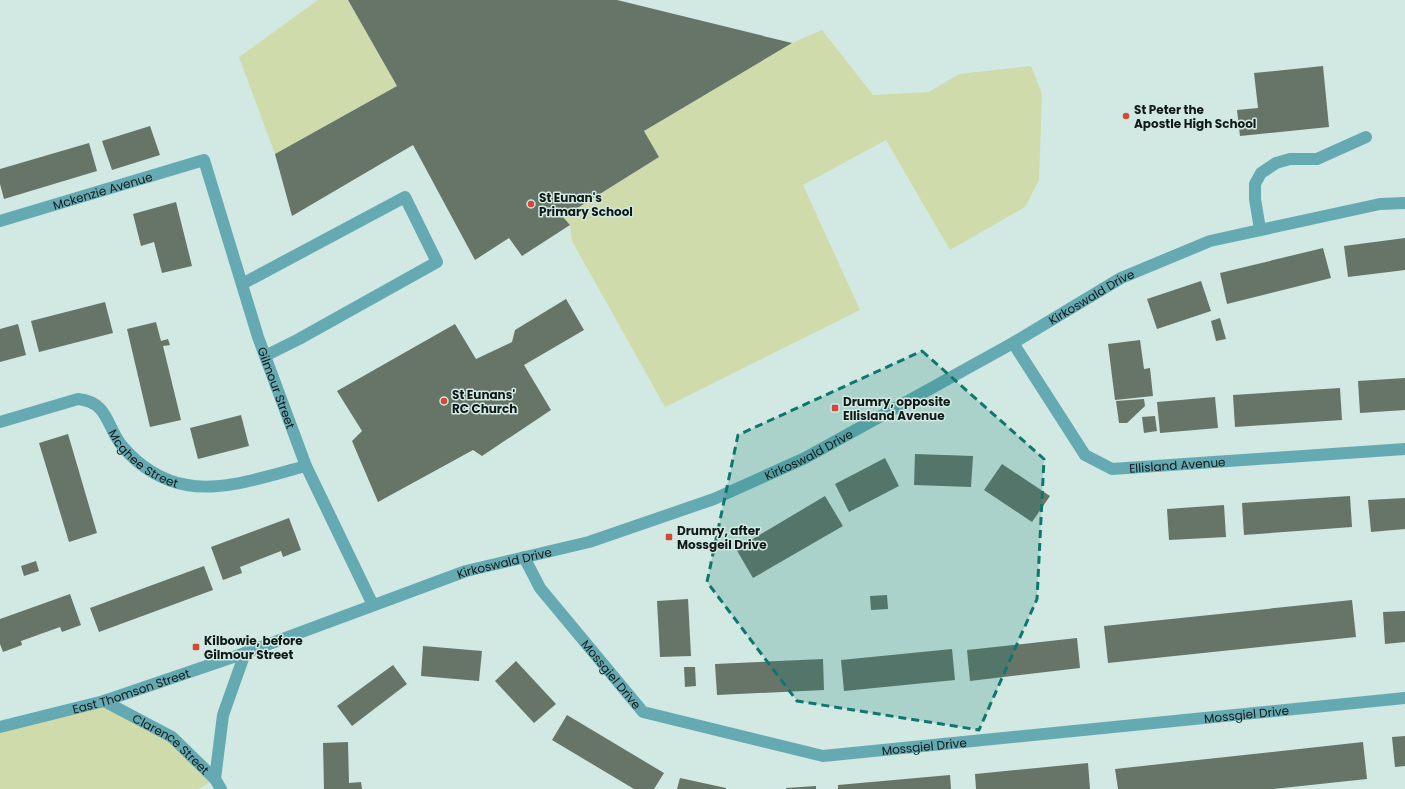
<svg xmlns="http://www.w3.org/2000/svg" width="1405" height="789" font-family="Poppins,sans-serif">
  <rect width="100%" height="100%" fill="#d1e9e2"/>
  <!-- green -->
  <g fill="#cfdbaa">
    <path d="M318,0H348L397,86L275,154L239,57Z"/>
    <path d="M822,30L873,95L929,92L959,74L1031,66L1042,94L1039,180L1025,207L950,250L886,140L803,185L860,310L665,407L572,241L570,225L563,217L659,157L644,131L792,43Z"/>
    <path d="M104,701L172,737L215,779L199,789H0V727Z"/>
  </g>
  <!-- building -->
  <g fill="#667568">
    <path d="M348,0H617L792,43L644,131L659,157L563,217L570,225L522,256L509,238L475,260L413,145L292,216L275,154L397,86Z"/>
    <path d="M1323,66L1329,127L1240,136L1237,110L1258,108L1254,73Z"/>
    <path d="M150,126L160,155L112,170L102,141Z"/>
    <path d="M89,143L97,171L4,199L0,184V169Z"/>
    <path d="M176,202L192,266L162,273L154,242L141,246L133,214Z"/>
    <path d="M1405,238V270L1348,277L1344,246Z"/>
    <path d="M1323,248L1331,278L1227,304L1220,273Z"/>
    <path d="M1201,281L1211,311L1157,329L1147,299Z"/>
    <path d="M566,299L584,330L524,365L551,410L482,456L473,450L378,502L352,441L362,431L337,391L455,324L476,359L512,342L515,330Z"/>
    <path d="M105,302L113,333L39,352L31,321Z"/>
    <path d="M1220,318L1226,339L1216,341L1211,321Z"/>
    <path d="M156,322L161,341L168,339L170,345L163,346L181,420L150,427L127,329Z"/>
    <path d="M18,324L26,355L0,362V329Z"/>
    <path d="M1140,340L1144,369L1150,368L1153,396L1115,400L1108,344Z"/>
    <path d="M1405,378V410L1360,413L1358,381Z"/>
    <path d="M1340,388L1342,420L1235,427L1233,395Z"/>
    <path d="M1215,397L1218,428L1160,433L1157,402Z"/>
    <path d="M1144,399L1145,406L1127,423H1119L1116,401Z"/>
    <path d="M241,415L249,446L198,459L190,428Z"/>
    <path d="M1155,416L1157,431L1144,433L1142,417Z"/>
    <path d="M68,434L97,533L69,542L39,443Z"/>
    <path d="M915,454L973,456L971,487L914,485Z"/>
    <path d="M885,458L899,486L849,512L835,484Z"/>
    <path d="M1002,464L1050,496L1032,522L984,490Z"/>
    <path d="M825,496L843,526L753,578L736,549Z"/>
    <path d="M1350,496L1352,527L1244,535L1242,503Z"/>
    <path d="M1405,498V529L1371,532L1368,500Z"/>
    <path d="M1224,505L1226,537L1169,540L1167,509Z"/>
    <path d="M289,518L301,550L283,557L281,551L240,567L242,573L223,580L211,547Z"/>
    <path d="M36,561L39,571L24,576L21,566Z"/>
    <path d="M204,566L213,590L99,632L90,608Z"/>
    <path d="M70,594L81,625L62,632L60,627L21,641L22,645L3,652L0,644V619Z"/>
    <path d="M887,595L888,609L871,610L870,596Z"/>
    <path d="M688,599L691,656L660,657L657,601Z"/>
    <path d="M1352,600L1356,637L1108,663L1104,626Z"/>
    <path d="M1405,611V642L1385,644L1383,612Z"/>
    <path d="M1077,638L1080,668L970,681L967,650Z"/>
    <path d="M423,646L482,651L479,681L421,676Z"/>
    <path d="M952,649L955,680L844,691L841,660Z"/>
    <path d="M823,659L824,690L717,695L715,664Z"/>
    <path d="M516,661L556,704L534,723L495,681Z"/>
    <path d="M393,665L407,684L352,726L337,706Z"/>
    <path d="M684,667H695L696,686L685,687Z"/>
    <path d="M567,715L664,773L654,789H634L552,740Z"/>
    <path d="M1405,736V766L1395,767L1392,737Z"/>
    <path d="M348,742L349,783L361,782L362,789H324L323,743Z"/>
    <path d="M1363,742L1367,779L1273,789H1118L1115,769Z"/>
    <path d="M1088,763L1090,789H976L975,774Z"/>
    <path d="M950,775L951,789H838V785Z"/>
    <path d="M680,778L726,788V789H677Z"/>
    <path d="M816,786V789H786V788Z"/>
  </g>
  <g fill="none" stroke-linecap="round" stroke-linejoin="round">
    <!-- minor -->
    <g stroke="#65aab3" stroke-width="12">
      <path id="s1" d="M0,221L204,160L258,337L306,466L373,605"/>
      <path d="M1260,229L1255,199V184L1261,173L1276,163L1290,159H1317L1366,137"/>
      <path d="M242,284L405,197L437,262L299,339L265,356"/>
      <path id="s2" d="M1013,343L1085,455L1112,469L1405,449"/>
      <path id="s3" d="M0,422L78,399C109,402 106,427 123,447C139,466 162,481 187,485C224,492 270,475 306,466"/>
      <path id="s4" d="M524,557L540,588L643,712L823,756L1405,698"/>
      <path id="s5" d="M104,701L172,737L215,779L221,789"/>
      <path id="s6" d="M0,727L104,701L245,653L466,571L589,542L714,499L805,458L1013,343L1121,278L1210,241L1380,204L1405,203"/>
      <path d="M215,779L223,715L245,653"/>
    </g>
  </g>
  <!-- marked area -->
  <path fill="#0f766e" fill-opacity="0.2" stroke="#0f766e" stroke-width="3" stroke-dasharray="8 5" stroke-linejoin="round" d="M922,351L1044,459L1037,599L979,730L797,701L707,582L738,435Z"/>
  <!-- markers -->
  <g fill="#d44835" stroke="#d1e9e2" stroke-width="1.5">
    <circle cx="1126" cy="116" r="4"/>
    <circle cx="531" cy="204" r="4"/>
    <circle cx="444" cy="401" r="4"/>
    <rect x="831" y="404" width="8" height="8" rx="2"/>
    <rect x="665" y="533" width="8" height="8" rx="2"/>
    <rect x="192" y="643" width="8" height="8" rx="2"/>
  </g>
  <g text-anchor="middle" dominant-baseline="central" stroke-width="3" stroke-linejoin="round" paint-order="stroke">
    <!-- poi labels -->
    <g font-size="12" font-weight="bold" fill="#111917" stroke="#d1e9e2" text-anchor="start">
      <text x="1134" y="109">St Peter the<tspan x="1134" dy="14">Apostle High School</tspan></text>
      <text x="539" y="197">St Eunan's<tspan x="539" dy="14">Primary School</tspan></text>
      <text x="452" y="394">St Eunans'<tspan x="452" dy="14">RC Church</tspan></text>
      <text x="843" y="401">Drumry, opposite<tspan x="843" dy="14">Ellisland Avenue</tspan></text>
      <text x="677" y="530">Drumry, after<tspan x="677" dy="14">Mossgeil Drive</tspan></text>
      <text x="204" y="640">Kilbowie, before<tspan x="204" dy="14">Gilmour Street</tspan></text>
    </g>
    <!-- street labels -->
    <g font-size="12" fill="#111917" stroke="#d1e9e2">
      <text stroke="none"><textPath href="#s1" startOffset="107">Mckenzie Avenue</textPath></text>
      <text stroke="none"><textPath href="#s6" startOffset="1179">Kirkoswald Drive</textPath></text>
      <text stroke="none"><textPath href="#s1" startOffset="452">Gilmour Street</textPath></text>
      <text stroke="none"><textPath href="#s3" startOffset="174">Mcghee Street</textPath></text>
      <text stroke="none"><textPath href="#s6" startOffset="855">Kirkoswald Drive</textPath></text>
      <text stroke="none"><textPath href="#s2" startOffset="229">Ellisland Avenue</textPath></text>
      <text stroke="none"><textPath href="#s6" startOffset="531">Kirkoswald Drive</textPath></text>
      <text stroke="none"><textPath href="#s4" startOffset="147">Mossgiel Drive</textPath></text>
      <text stroke="none"><textPath href="#s6" startOffset="136">East Thomson Street</textPath></text>
      <text stroke="none"><textPath href="#s4" startOffset="807">Mossgiel Drive</textPath></text>
      <text stroke="none"><textPath href="#s5" startOffset="80">Clarence Street</textPath></text>
      <text stroke="none"><textPath href="#s4" startOffset="483">Mossgiel Drive</textPath></text>
    </g>
  </g>
</svg>
